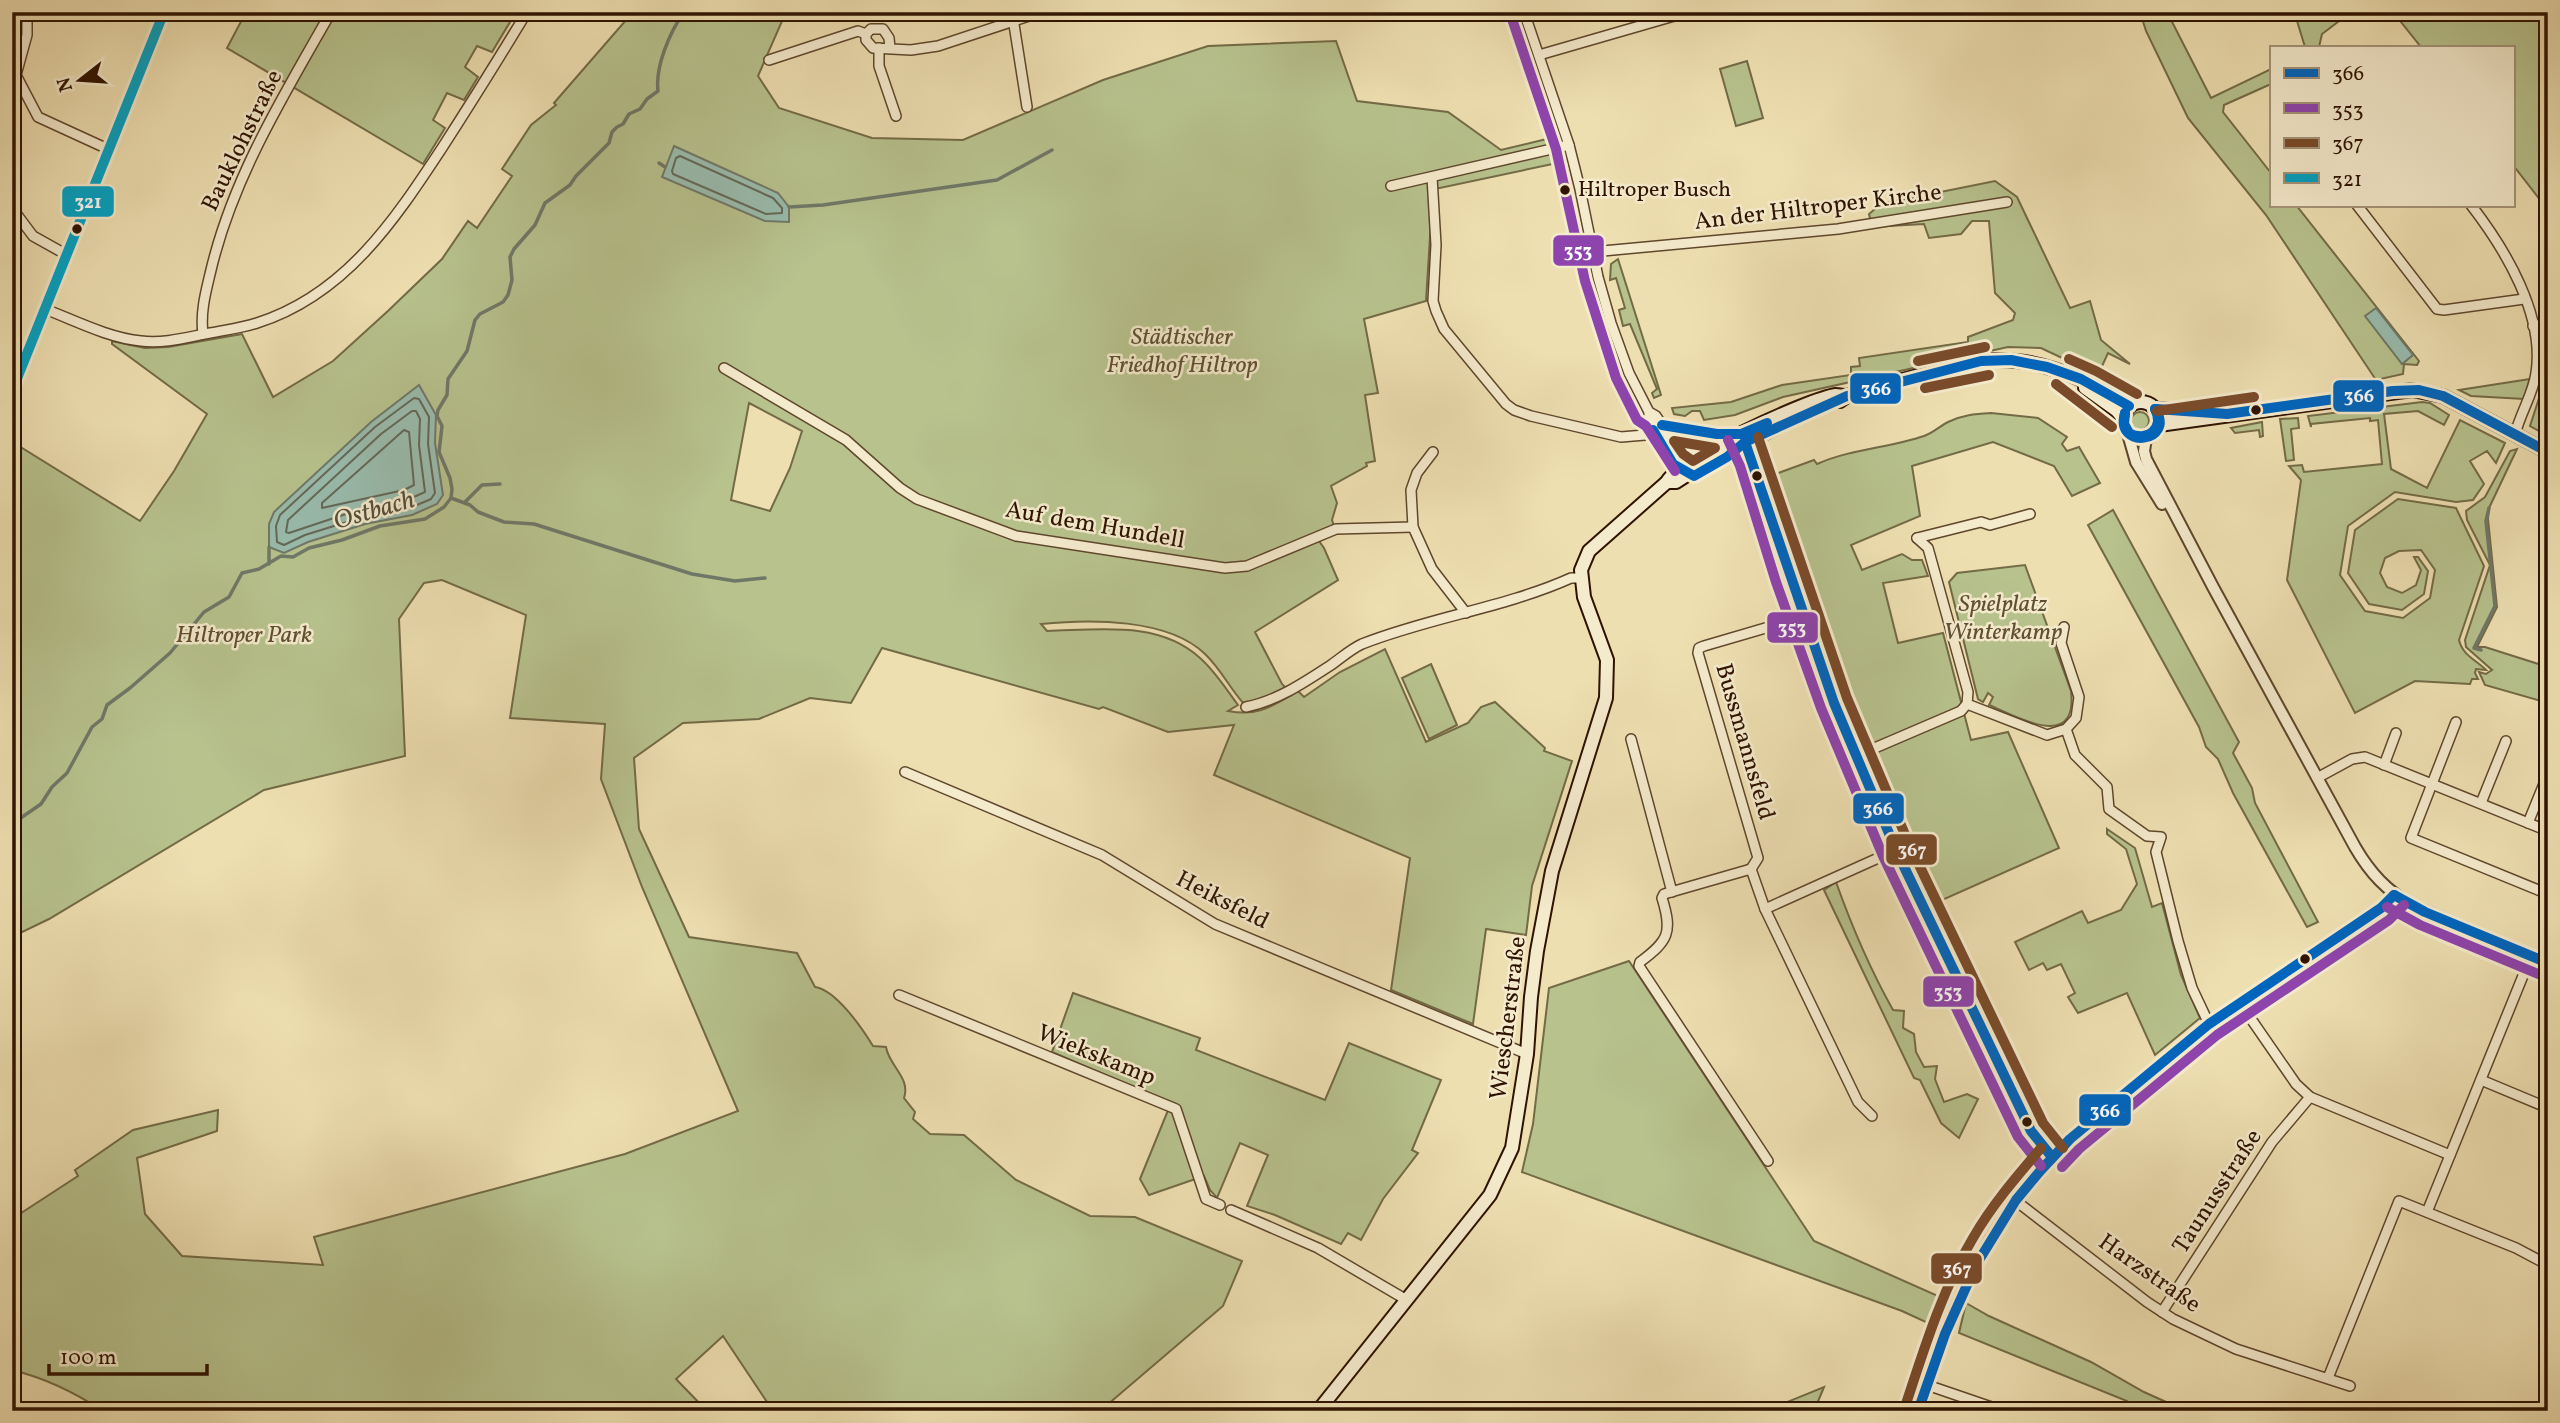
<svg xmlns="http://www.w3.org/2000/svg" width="2560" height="1423" font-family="Vollkorn,serif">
  <rect width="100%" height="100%" fill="#eedfb1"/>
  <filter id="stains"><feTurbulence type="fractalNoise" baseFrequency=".00286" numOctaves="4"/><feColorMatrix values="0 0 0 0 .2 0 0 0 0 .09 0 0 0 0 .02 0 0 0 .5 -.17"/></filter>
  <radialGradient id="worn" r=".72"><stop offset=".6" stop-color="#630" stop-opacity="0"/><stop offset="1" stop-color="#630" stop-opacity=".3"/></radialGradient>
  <!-- green -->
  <g fill="#b7c28d" stroke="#736a46" stroke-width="2" fill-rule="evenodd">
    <path d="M246,12H516L492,52L477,46L465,67L478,77L464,100L447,93L433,120L445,128L423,164L227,48Z"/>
    <path d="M633,12H786L758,76L779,108L872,138L963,140L1103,80L1208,46L1336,41L1357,101L1448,112L1501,150L1559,136L1567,161L1430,190L1431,221L1426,301L1364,319L1378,393L1365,395L1375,461L1366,463L1367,466L1331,486L1337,503L1332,520L1334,526L1314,534L1324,548L1338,580L1255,632L1282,684L1287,689L1245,705C1230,689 1221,669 1205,654C1168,618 1089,619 1041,624L1047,631C1098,630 1159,620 1200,658C1215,671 1226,689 1238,705L1228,711C1259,717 1272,706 1298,691L1304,697L1340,672L1385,649L1426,742L1468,723L1481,707L1495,702L1545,748L1544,751L1572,761L1532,886L1526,935L1486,929L1473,1024L1391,990L1410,858L1214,775L1234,725L1168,732L1103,707L1099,709L882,648L851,703L810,698L759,719L683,723L634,758L639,829L689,937L797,953L815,987C836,990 862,1028 873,1046L886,1047C889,1066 911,1078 904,1098L915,1112L913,1119L930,1134L964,1135L1016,1180L1090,1216L1135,1217L1242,1261L1223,1306L1100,1411H984L980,1405L963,1411H863L860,1407L856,1411H773L723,1336L676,1379L707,1411H103C74,1392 45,1378 12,1370V1219L78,1176L75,1170L133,1130L218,1110L217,1131L137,1158L145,1214L182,1256L323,1265L314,1237L625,1154L738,1111L642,887L601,779L605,724L510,718L526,615L442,580L424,583L399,619L405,756L264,790L49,919L12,937V639L17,635L12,632L14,443L140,521L174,471L207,414L112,344V341L145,348L168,347L242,334L273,397L333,361L389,310L442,259L468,221L477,228L512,176L502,169L531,125L556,105L554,103ZM749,403L802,431L790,468L770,511L731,500Z"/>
    <path d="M2140,12H2167L2211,98L2271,69V84L2224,105L2223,112L2271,173V205H2296L2419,361L2417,365L2404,364L2403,374L2376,380L2266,215L2188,118L2146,31Z"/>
    <path d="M2309,12H2351L2322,34L2319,47H2305L2297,21Z"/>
    <path d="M2393,12H2548V210L2513,165V47H2421Z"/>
    <path d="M1747,61L1763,118L1736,126L1720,69Z"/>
    <path d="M1995,181L2017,197L2070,308L2090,301L2101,340L2130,364L2108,353L2098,375L2041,348L2008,347L1783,397L1735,415L1704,420L1700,411H1692L1685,416L1674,414L1672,408L1731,402L1782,385L1851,375V367L1860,366L1859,358L1968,342V337L2013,320L2015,313L1995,293L1989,221H1972L1961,234L1929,238L1924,224L1872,227L1869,214L1881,204Z"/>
    <path d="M1618,259L1661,395L1654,398L1652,393L1657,389L1630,324L1623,326L1619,310L1625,308L1616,278L1610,280L1611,264Z"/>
    <path d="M2544,365H2548V436L2530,426L2543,386Z"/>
    <path d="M2530,379L2524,399L2471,396L2459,390Z"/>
    <path d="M2422,402L2430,403L2449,415L2444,425L2418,411L2384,414L2391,469L2427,488L2460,420L2505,443L2496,463L2487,451L2470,461L2484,484L2473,500L2456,502L2395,492L2348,526L2340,575L2365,611L2403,618L2430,598L2435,570L2421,550L2399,551L2385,558L2380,573L2387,587L2402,593L2416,585L2421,570L2414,557H2418L2428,571L2424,594L2402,610L2369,604L2348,573L2355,530L2398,499L2456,508L2484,566L2459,640C2463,656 2475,659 2486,670L2476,669L2475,673L2478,679H2472L2470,684L2415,681L2355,713L2287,580L2301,480L2289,466L2302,465L2304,472L2382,464L2378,420L2370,421V418L2311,424V427L2308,416Z"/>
    <circle cx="2140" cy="421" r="9"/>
    <path d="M1991,413L2038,418L2067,437L2062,444L2067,451L2079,447L2100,483L2072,496L2054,466L1993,442L1912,466L1920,516L1851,545L1862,570L1902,554L1912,560H1922L1928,576L1883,583L1898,643L1943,633L1971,740L2008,732L2059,848L1931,905L1853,731L1808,597L1773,475L1814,460L1817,464C1850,449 1889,448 1924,436C1933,433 1940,426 1948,422C1962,415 1975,414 1991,413Z"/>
    <path d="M2298,418L2299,428L2291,429L2294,460L2286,461L2280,419Z"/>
    <path d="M2262,422L2263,436L2260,437L2259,430L2235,433L2231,428Z"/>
    <path d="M2517,449L2489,508L2488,519L2497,607L2477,647H2485L2548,667V703L2485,685L2479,672L2486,674L2492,670L2466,647L2465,640L2490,565L2467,520L2466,511L2485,497L2510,451Z"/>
    <path d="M2113,510L2239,742L2233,753L2252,788L2255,803L2318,922L2307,927L2233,793L2218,759L2206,747L2199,727L2088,525Z"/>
    <path d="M2025,565L2071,691C2078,752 2018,717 1989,705L1993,697L1988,693L1983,702L1978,699L1949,582L1957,573Z"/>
    <path d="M1431,664L1457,725L1429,739L1402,678Z"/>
    <path d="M2107,829L2135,848L2152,907L2162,903L2181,975L2200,1018L2155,1055L2127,993L2078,1013L2068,997L2075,993L2061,964L2047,970L2043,963L2029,970L2015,942L2082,911L2088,923L2121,910L2137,884L2126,849L2107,834Z"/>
    <path d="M1836,882C1852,927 1870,969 1893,1010L1904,1011L1903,1028L1914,1034L1916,1052L1924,1067L1937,1066L1935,1079L1944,1102L1967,1094L1978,1099L1959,1138L1941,1123L1920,1080L1914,1078L1824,890Z"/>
    <path d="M1629,961L1814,1241L1947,1300L1943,1312L1934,1316L1930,1324L1902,1311L1522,1172L1533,1124L1549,988Z"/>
    <path d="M1073,993L1200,1038L1196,1050L1325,1100L1349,1043L1441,1080L1412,1150L1418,1153L1383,1199L1361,1240L1348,1233L1341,1244L1275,1215L1247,1206L1268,1155L1240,1143L1217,1198L1210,1190L1204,1176L1149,1195L1140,1179L1171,1103L1052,1052Z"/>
    <path d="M1966,1303L1989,1316L2091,1362L2144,1392L2186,1411H2133L2127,1401L1959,1333Z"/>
    <path d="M1824,1387L1814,1411H1765Z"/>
  </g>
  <!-- water -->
  <g fill="#99bcae" stroke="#6f7868" stroke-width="2">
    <path d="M674,146L778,193L789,207V222L765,221L662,177Z"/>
    <path d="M2376,308L2413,355L2402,364L2365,316Z"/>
    <path d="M419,385L436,415L435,443L443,495L437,504L412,515L365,524L308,542L284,553L269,547V524L274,512L371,422Z"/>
  </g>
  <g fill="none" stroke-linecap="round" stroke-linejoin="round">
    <!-- shore -->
    <g stroke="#646857" stroke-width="2">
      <path d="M680,156L773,198L782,208V213L766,214L673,174L672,171L676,158Z"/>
      <path d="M414,398L419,399L429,417L428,444L435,493L431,499L410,508L363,517L305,535L284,545L277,542L276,526L280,515L375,427Z"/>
      <path d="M412,411H416L420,419L419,445L425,492L407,500L361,509L289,533L286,532L288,520L381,434Z"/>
      <path d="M404,430L409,432L414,485L404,490L322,508V503Z"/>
    </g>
    <!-- stream -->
    <g stroke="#6f7868" stroke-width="3.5">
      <path d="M659,163L665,167"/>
      <path d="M789,207L823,205L997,180L1052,150"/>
      <path d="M451,498L470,505L478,512L504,522L534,524L692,574L735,581L765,578"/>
      <path d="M465,502L482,485L500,484"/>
      <path d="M269,564V547"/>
      <path d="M2481,650L2474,648L2495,606L2486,521L2489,508"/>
      <path d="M12,824L41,804L52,787L67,773L92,727L102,719L107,705L130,688L170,653L204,612L229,597L242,573L259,569L281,556L293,557L309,548L342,540L380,526L425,519L444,507L451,498L452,489L450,478L439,452L442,426L437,416L438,410L447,395L448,379L467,351L475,320L480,314L503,302L508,295L512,280L510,257L514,249L535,225L545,203L570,185L576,176L609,143L612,132L617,127L623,124L629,114L640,109L647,99L658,91C655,66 670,32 684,12"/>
    </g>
    <!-- minor casing -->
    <g stroke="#5f462c" stroke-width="12">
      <g id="minor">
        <path d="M27,12V35L16,75L38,117L110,150"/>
        <path d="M1012,12L1027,107"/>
        <path d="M1524,12L1569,145L1580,189L1598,277L1611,323L1629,373L1649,412C1648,426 1665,460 1677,470C1678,471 1686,474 1687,474V463L1656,416L1649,412"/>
        <path d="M879,48V66L896,116"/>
        <path d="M890,48L889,38L883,29H871L866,34V40L873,48L911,50L938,46L1041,12"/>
        <path d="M1539,55L1688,12"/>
        <path d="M769,60L858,31L866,34"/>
        <path d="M1432,177L1436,245L1433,301L1436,311L1444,329L1506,404L1514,410L1531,416L1621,437L1645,435L1657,427"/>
        <path d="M1391,186L1569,145"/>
        <path d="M2357,205L2437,309L2444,310L2524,299"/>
        <path d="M2471,205C2505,249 2545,315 2536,373C2533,395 2520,413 2515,435"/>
        <path d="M12,208L33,236L67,255"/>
        <path d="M1592,252L1838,229L2007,202"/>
        <path d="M45,309C76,321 109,338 141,341C164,344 188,337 210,333C225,330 242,328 257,323C345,295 394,221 442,148C471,103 499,58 527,12"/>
        <path d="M2533,326L2548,323"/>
        <path d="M203,334C200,312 206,291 211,270C233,177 284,95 331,12"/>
        <path d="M724,368L846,440L900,488L917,499L1016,536L1225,568L1247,566L1336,529L1413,527"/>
        <path d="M1745,442L1834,703L1896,850L2031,1131L2052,1157"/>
        <path d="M1433,452L1417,473L1411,490L1413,527L1432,569L1466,613"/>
        <path d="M1917,538L1981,522L1990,525L2030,514"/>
        <path d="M2544,547L2548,514"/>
        <path d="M1803,617L1704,646L1699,648L1698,653L1758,858L1751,869L1765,909L1858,1102L1872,1116"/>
        <path d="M1967,704L2047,735L2066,729L2076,718L2079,697L2061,643L2064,627"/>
        <path d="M1246,707C1277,701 1305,682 1331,665C1341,658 1351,649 1362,644C1430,617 1504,608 1571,578H1581"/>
        <path d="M2456,722L2411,838L2548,894"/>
        <path d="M2066,729L2075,755L2107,787L2109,809L2147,836L2161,837L2156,852L2178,941L2192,988L2209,1024"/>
        <path d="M1631,739L1672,892"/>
        <path d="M1856,756L1961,711L1967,704L1968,692L1928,548L1917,538"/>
        <path d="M2384,765L2396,733"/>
        <path d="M905,772L1102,855L1215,924L1527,1054"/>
        <path d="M2317,778L2352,759L2365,757L2548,831"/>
        <path d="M2481,803L2506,741"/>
        <path d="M2528,823L2548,774"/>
        <path d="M1751,869L1664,894L1662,898C1673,933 1668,941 1640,962L1639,966L1768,1161"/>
        <path d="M1765,909L1896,850"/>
        <path d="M899,995L1176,1109L1206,1199L1220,1205"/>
        <path d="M2240,1003L2296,1084L2310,1097L2450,1155"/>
        <path d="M2481,1080L2548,1108"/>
        <path d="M2016,1201L2147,1302L2173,1319L2236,1349L2350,1386"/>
        <path d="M1231,1210L1318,1248L1405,1299"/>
        <path d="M2427,1212L2531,956"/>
        <path d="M2162,1312L2272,1142L2310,1097"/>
        <path d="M2328,1378L2399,1201L2516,1248L2548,1265"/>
        <path d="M1927,1385L2003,1411"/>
      </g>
    </g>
    <!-- tertiary casing -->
    <g stroke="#5f462c" stroke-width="14">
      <g id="tertiary">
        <path d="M12,392L164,12"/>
        <path d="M2128,434L2136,462L2162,504"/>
        <path d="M2146,438L2144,451L2146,459L2213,587L2355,847C2370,873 2387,891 2413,906L2548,963"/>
        <path d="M1918,1411C1954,1303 1987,1220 2070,1139L2209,1024L2381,908L2394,895"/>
      </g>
    </g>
    <!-- secondary casing -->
    <g stroke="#2f1300" stroke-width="16">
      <g id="secondary">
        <path d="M2085,388L2117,411L2123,418"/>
        <path d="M1840,401L1847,396C1880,386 1912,377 1946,369C1961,366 1977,360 1993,360C2042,358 2089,380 2129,406"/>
        <circle cx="2141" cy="420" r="18"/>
        <path d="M2156,409L2206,412"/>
        <path d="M2159,425L2412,390L2443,396L2548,452"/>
        <path d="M1667,482H1676L1707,462L1791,420"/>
        <path d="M1318,1411L1490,1195L1512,1148L1527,1054L1531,997L1537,951L1552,871L1606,698L1607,660L1584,597L1581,570L1589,551L1667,482C1678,459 1808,399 1836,395C1837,395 1845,396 1847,396"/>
      </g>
    </g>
    <!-- minor -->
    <use href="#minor" stroke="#f4eacc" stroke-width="9"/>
    <!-- tertiary -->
    <use href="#tertiary" stroke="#f4eacc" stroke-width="10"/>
    <!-- secondary -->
    <use href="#secondary" stroke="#f4eacc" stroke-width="12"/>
    <!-- bus-1 casing -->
    <g stroke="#f4eacc" stroke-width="16">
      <g id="bus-1">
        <path d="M2156,409L2227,414L2393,391L2419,390L2443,396L2548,452"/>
        <path d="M2125,413L2124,424L2129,433C2147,443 2165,428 2155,409"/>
        <path d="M2125,413C2114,451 2177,442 2155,409"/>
        <path d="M1662,425L1717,434H1741L1767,423"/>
        <path d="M1653,430L1673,464L1694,476L1727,457L1745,442L1847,396L1981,361L2011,360L2047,367L2081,379L2129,406"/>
        <path d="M1745,442L1834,703L1896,850L2031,1131L2052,1157"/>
        <path d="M2394,895L2425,912L2548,963"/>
        <path d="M1918,1411L1945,1334L1976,1265L2016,1200L2041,1170L2070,1139L2209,1024L2381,908L2394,895"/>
      </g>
    </g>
    <!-- bus-2 casing -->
    <g stroke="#f4eacc" stroke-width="16">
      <g id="bus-2">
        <path d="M1511,16L1556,149L1585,281L1616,378L1637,420L1646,426L1675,471"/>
        <path d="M1728,440L1740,466L1776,582L1821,708L1883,856L2018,1137L2041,1166"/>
        <path d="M2387,907L2420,925L2543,976"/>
        <path d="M2062,1167L2079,1149L2217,1035L2389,920L2404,905"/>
      </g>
    </g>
    <!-- bus-3 casing -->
    <g stroke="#f4eacc" stroke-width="16">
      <g id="bus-3">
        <path d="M2069,359L2096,371L2137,394"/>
        <path d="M1918,361L1985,347"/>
        <path d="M2056,384L2112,427"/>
        <path d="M1925,388L1989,375"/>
        <path d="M2157,411L2254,397"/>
        <path d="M1758,437L1847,698L1909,844L2043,1123L2063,1148"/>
        <path d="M1674,441L1715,448L1693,461L1683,454Z"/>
        <path d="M1905,1407C1924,1349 1942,1290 1973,1238C1992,1205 2017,1176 2041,1148"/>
      </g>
    </g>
    <!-- bus-4 casing -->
    <g stroke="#f4eacc" stroke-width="16">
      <path id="bus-4" d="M12,391L164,12"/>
    </g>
    <!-- bus-1 -->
    <use href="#bus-1" stroke="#0065bd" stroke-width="10"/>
    <!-- bus-2 -->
    <use href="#bus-2" stroke="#8e44ad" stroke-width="10"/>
    <!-- bus-3 -->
    <use href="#bus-3" stroke="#7a4b2a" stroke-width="10"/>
    <!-- bus-4 -->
    <use href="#bus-4" stroke="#02a2c4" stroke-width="10"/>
  </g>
  <!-- markers -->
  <g fill="#2f1300" stroke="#f4eacc" stroke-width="2.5">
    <circle cx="1565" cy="190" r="6"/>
    <circle cx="77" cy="229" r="6"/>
    <circle cx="2256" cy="410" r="6"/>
    <circle cx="1757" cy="476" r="6"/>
    <circle cx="2305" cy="959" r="6"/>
    <circle cx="2027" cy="1122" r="6"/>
  </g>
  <g text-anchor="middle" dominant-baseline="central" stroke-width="5" stroke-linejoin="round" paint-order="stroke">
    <!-- bus labels -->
    <g font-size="22" fill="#2f1300" stroke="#f4eacc" text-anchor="start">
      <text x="1578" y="190">Hiltroper Busch</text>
    </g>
    <!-- street labels -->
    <g font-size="24" fill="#2f1300" stroke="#f4eacc">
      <text transform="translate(243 141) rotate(-64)">Bauklohstraße</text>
      <text transform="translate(1818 208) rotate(-7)">An der Hiltroper Kirche</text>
      <text transform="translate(1095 526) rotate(10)">Auf dem Hundell</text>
      <text transform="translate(1744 742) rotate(74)">Bussmannsfeld</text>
      <text transform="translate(1222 901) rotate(27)">Heiksfeld</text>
      <text transform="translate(1509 1018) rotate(-83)">Wiescherstraße</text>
      <text transform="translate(1096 1056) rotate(22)">Wiekskamp</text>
      <text transform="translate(2218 1192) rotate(-57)">Taunusstraße</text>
      <text transform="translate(2149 1274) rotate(35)">Harzstraße</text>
    </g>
    <!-- park labels -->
    <g font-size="24" font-style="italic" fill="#5f5031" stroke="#f4eacc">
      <text x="1182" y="338">Städtischer<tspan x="1182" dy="28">Friedhof Hiltrop</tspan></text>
      <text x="2003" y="605">Spielplatz<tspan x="2003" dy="28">Winterkamp</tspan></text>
      <text x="244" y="636">Hiltroper Park</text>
    </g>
    <!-- water labels -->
    <g font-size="26" font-style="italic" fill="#544e3d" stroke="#f4eacc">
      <text transform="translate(374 511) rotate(-16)">Ostbach</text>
    </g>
  </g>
  <g stroke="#f4eacc" stroke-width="2.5">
    <rect x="61" y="185" width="54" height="33" rx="7" fill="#02a2c4"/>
    <rect x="1552" y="234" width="53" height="33" rx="7" fill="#8e44ad"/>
    <rect x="1849" y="372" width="53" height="33" rx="7" fill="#0065bd"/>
    <rect x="2332" y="379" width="53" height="34" rx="7" fill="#0065bd"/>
    <rect x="1766" y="611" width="53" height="33" rx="7" fill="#8e44ad"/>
    <rect x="1852" y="792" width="53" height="33" rx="7" fill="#0065bd"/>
    <rect x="1885" y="833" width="53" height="33" rx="7" fill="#7a4b2a"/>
    <rect x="1922" y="975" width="53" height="33" rx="7" fill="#8e44ad"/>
    <rect x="2078" y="1093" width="54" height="34" rx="7" fill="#0065bd"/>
    <rect x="1930" y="1252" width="53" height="33" rx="7" fill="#7a4b2a"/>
  </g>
  <g font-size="19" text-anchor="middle" font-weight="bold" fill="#fff">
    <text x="88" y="208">321</text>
    <text x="1578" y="257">353</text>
    <text x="1876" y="395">366</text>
    <text x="2359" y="402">366</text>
    <text x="1792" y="634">353</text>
    <text x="1878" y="815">366</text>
    <text x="1912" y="856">367</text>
    <text x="1948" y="998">353</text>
    <text x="2105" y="1117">366</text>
    <text x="1957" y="1275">367</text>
  </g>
  <!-- margin -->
  <rect width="2560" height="1423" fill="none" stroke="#eedfb1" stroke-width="42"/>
  <rect x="14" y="14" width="2532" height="1395" fill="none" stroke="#2f1300" stroke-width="3.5"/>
  <rect x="21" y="21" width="2518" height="1381" fill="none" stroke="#2f1300" stroke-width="2"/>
  <!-- legend -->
  <rect x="2270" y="46" width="245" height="161" fill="#f4eacc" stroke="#a5947a" stroke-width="2"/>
  <rect x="2284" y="68" width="35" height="10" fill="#0065bd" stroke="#a5947a" stroke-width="2"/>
  <text x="2332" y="80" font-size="21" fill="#2f1300">366</text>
  <rect x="2284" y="103" width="35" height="10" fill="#8e44ad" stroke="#a5947a" stroke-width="2"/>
  <text x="2332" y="116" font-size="21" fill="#2f1300">353</text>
  <rect x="2284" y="138" width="35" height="10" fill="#7a4b2a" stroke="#a5947a" stroke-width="2"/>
  <text x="2332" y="150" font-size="21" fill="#2f1300">367</text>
  <rect x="2284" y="173" width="35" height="10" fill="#02a2c4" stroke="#a5947a" stroke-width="2"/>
  <text x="2332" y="186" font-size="21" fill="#2f1300">321</text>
  <!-- north arrow -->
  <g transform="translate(80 80) rotate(253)" stroke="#f4eacc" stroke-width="5" paint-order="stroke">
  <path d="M0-5L12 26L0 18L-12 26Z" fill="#2f1300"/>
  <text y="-10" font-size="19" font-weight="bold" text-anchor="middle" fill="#2f1300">N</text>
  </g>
  <!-- scale -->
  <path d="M49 1364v10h158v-10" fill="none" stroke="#2f1300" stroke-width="3.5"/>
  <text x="60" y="1364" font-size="21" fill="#2f1300" stroke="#f4eacc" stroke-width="5" paint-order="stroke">100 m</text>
  <rect width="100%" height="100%" filter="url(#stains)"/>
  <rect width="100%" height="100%" fill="url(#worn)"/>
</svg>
